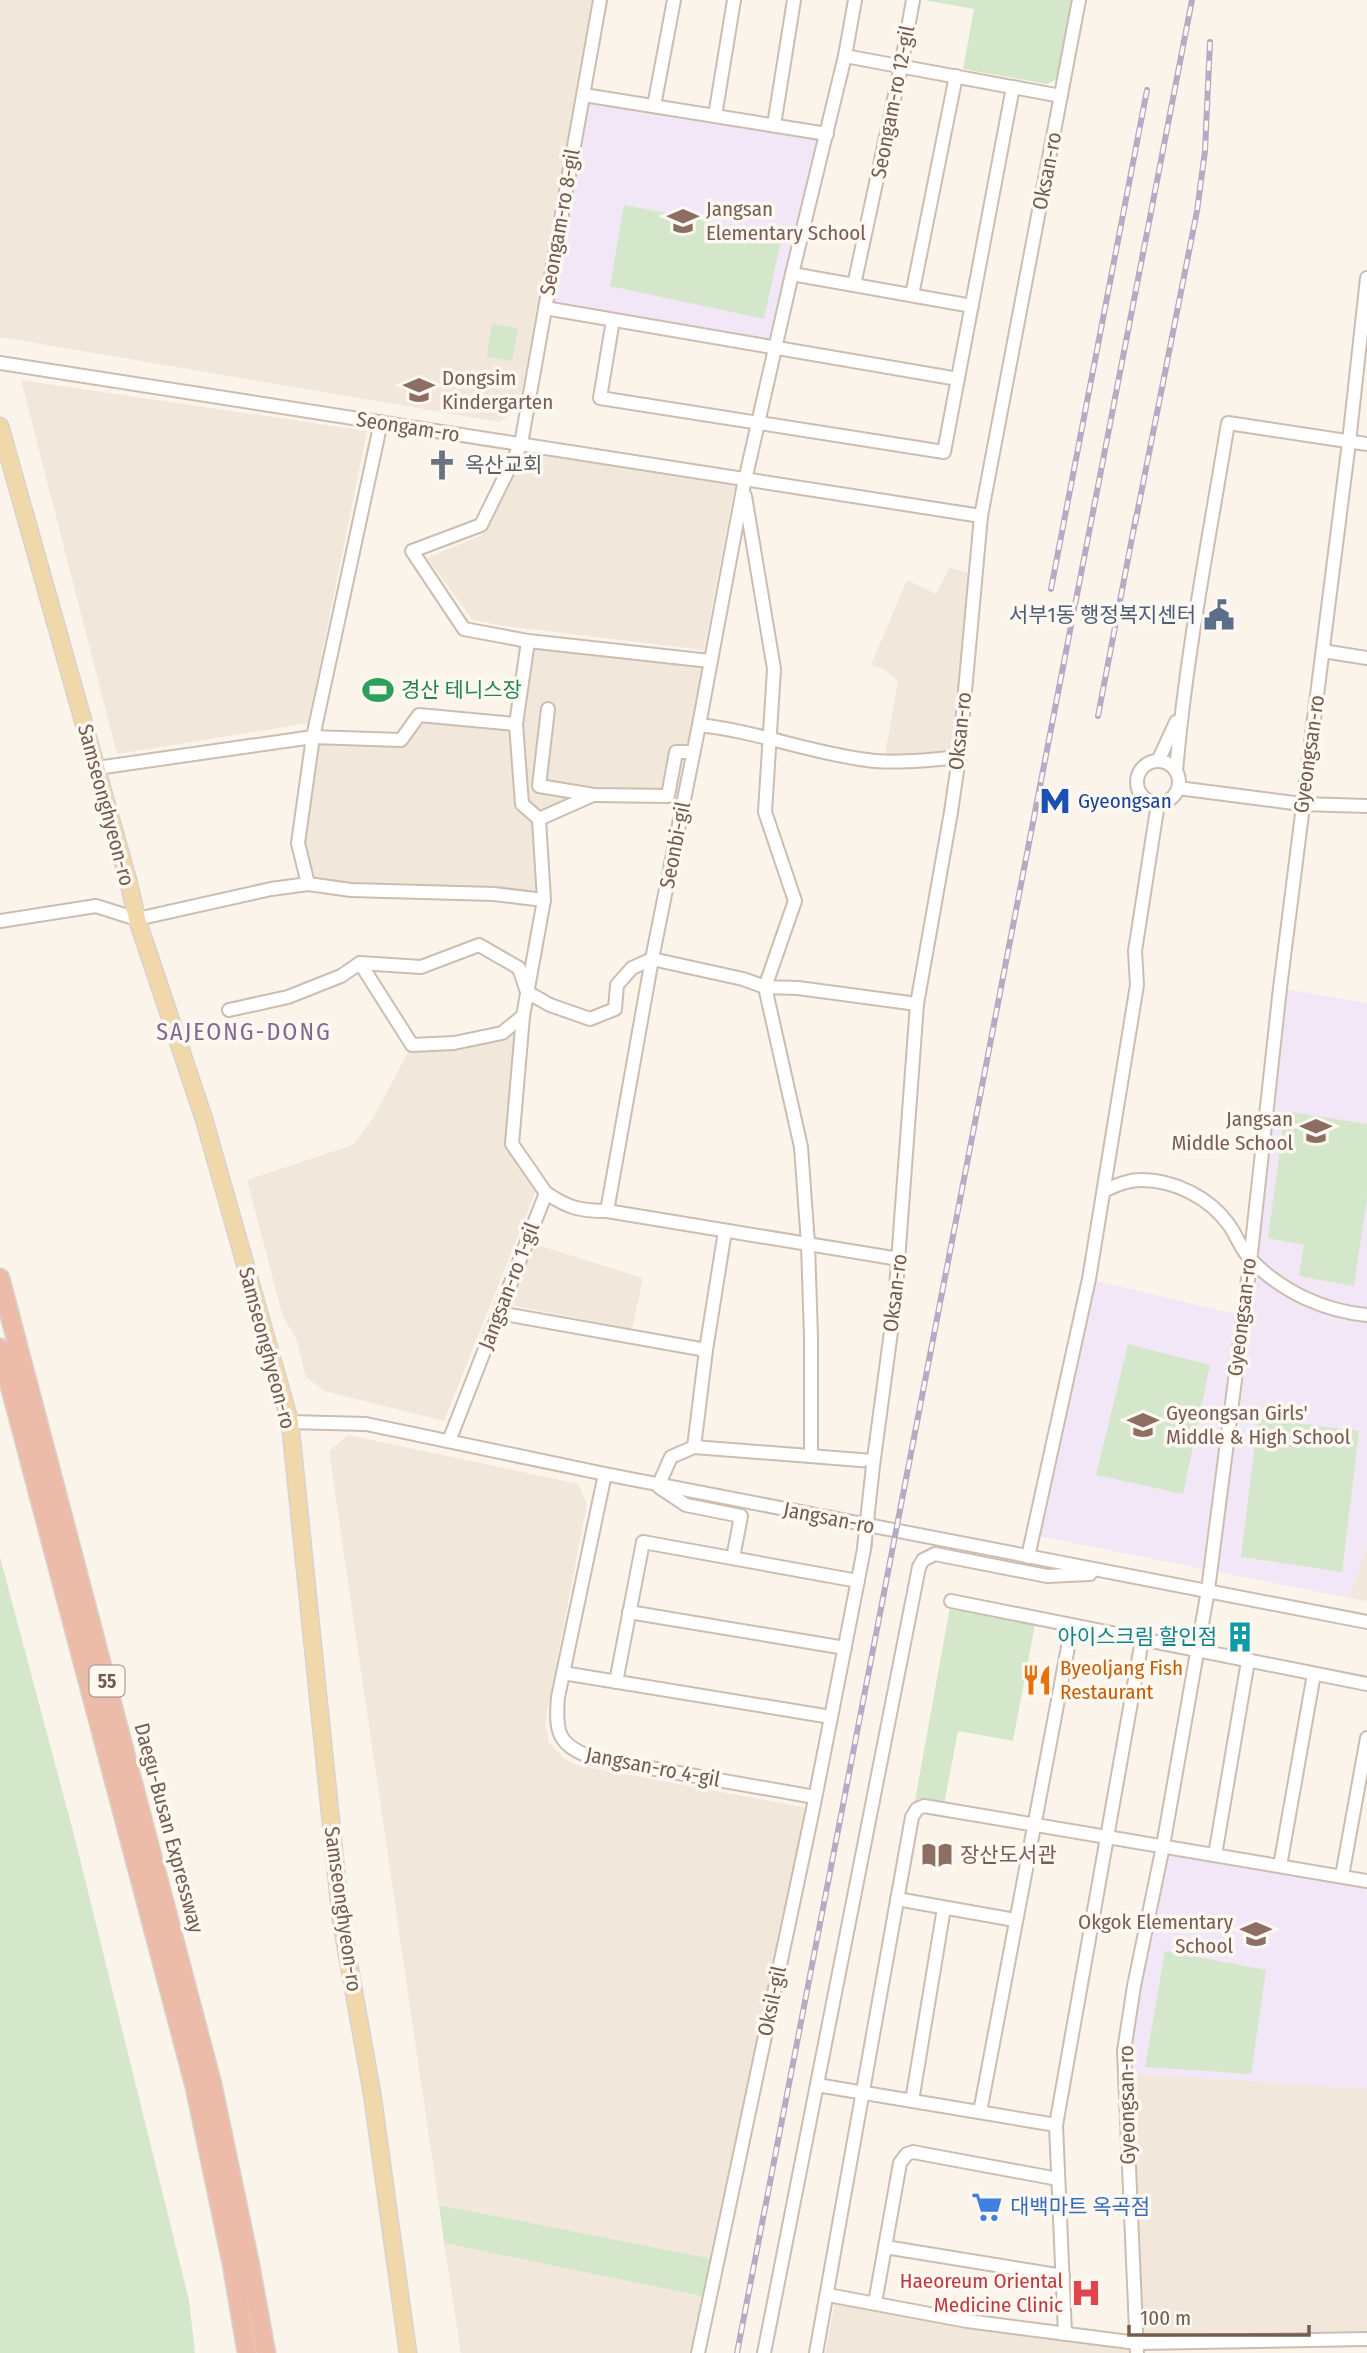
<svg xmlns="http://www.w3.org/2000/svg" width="1367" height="2353" font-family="'Fira Sans Condensed','Noto Sans KR',sans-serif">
  <rect width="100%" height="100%" fill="#faf4eb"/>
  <!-- residential -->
  <g fill="#f1e7da">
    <path d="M0,0H592L519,407L500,422L0,337Z"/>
    <path d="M21,380L367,431L308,723L117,754Z"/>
    <path d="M525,452L735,483L704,650L505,626L473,620L427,558L482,535Z"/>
    <path d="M949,568L974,574L959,757L884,760L898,681L884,669L871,665L907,580L936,594Z"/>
    <path d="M528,641L710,661L693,752H676L668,796L594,795L539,819L544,900L308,884L298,843L313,737L401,740L419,715L516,724Z"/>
    <path d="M502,1033L521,1037L513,1144L539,1183L444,1421L324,1391L306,1377L296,1338L283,1317L247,1180L353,1145L373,1118L412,1045Z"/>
    <path d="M534,1244L643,1278L632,1329L511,1305Z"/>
    <path d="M348,1435L578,1484L587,1503L545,1723L549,1743L566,1760L576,1765L813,1809L718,2260L439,2205L329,1451Z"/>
    <path d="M1367,1547V1601L1349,1598Z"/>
    <path d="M1124,2073L1367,2089V2339L1134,2343Z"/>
    <path d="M444,2243L710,2298L698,2353H461Z"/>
    <path d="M835,2303L966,2329L1130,2349L1131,2353H825Z"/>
  </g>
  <!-- education -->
  <g fill="#f1e7f7">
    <path d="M584,95L827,134L775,348L545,308Z"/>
    <path d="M1280,988L1367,1003V1547L1349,1598L1033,1535L1089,1279L1243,1316L1248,1274L1269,1276L1250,1260Z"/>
    <path d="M1163,1846L1367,1881V2089L1124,2073Z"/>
  </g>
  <!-- green -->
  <g fill="#d5e7ca">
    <path d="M924,0H1074L1061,77L1047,84L963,69L974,9Z"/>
    <path d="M624,205L782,236L764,319L610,286Z"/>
    <path d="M492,324L518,328L512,361L487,357Z"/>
    <path d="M1285,1111L1367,1124V1198L1354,1286L1299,1276L1304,1245L1268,1238Z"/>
    <path d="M1128,1344L1210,1365L1183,1494L1096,1475Z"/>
    <path d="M1258,1418L1359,1431L1342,1572L1241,1557Z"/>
    <path d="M0,1557L74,1835L189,2300L195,2353H0Z"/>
    <path d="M951,1601L1036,1619L1013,1741L958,1731L943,1810L924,1806L912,1817Z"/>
    <path d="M1165,1951L1266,1970L1251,2074L1145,2067Z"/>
    <path d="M439,2205L718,2260L710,2298L444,2243Z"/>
  </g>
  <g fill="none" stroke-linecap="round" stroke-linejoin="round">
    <!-- minor casing -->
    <g stroke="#ccbdb1" stroke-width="16">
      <g id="minor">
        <path d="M845,56L1061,96"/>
        <path d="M584,95L827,134"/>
        <path d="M654,106L674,0"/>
        <path d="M715,116L734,0"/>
        <path d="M774,125L794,0"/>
        <path d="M792,274L972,306"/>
        <path d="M854,285L901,67L913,0"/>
        <path d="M912,295L956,76"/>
        <path d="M545,308L958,379"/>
        <path d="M613,320L600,398L944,452L1013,87"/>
        <path d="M0,363L981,516"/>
        <path d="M745,496L774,669L765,812L795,901L765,987L798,988L917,1004"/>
        <path d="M528,641L464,629L412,551L481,525L521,444L600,0"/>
        <path d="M1323,651L1367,658"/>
        <path d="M548,709L539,786L594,795L668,796L676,752H693"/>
        <path d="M699,725C756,731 810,753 867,760C893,764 933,760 959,757"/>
        <circle cx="1158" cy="782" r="21"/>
        <path d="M1158,761L1176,722"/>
        <path d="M97,768L313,737L401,740L419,715L516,724"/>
        <path d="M1176,771C1186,654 1209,539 1228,423L1367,444"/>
        <path d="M1178,788L1302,804L1367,806"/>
        <path d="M539,819L593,795"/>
        <path d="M308,884L298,843L313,737L381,422"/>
        <path d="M0,921L96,906L137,919L271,889L308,884L351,890L494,894L544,900"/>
        <path d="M360,963L412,1045L454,1043L502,1033L523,1016"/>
        <path d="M229,1010L288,997L341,976L360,963L421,967L479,945L519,968L527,992L550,1005L590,1019L615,1009L617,985L632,968L652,959L743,979L765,987L801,1147L808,1244L811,1337V1455"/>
        <path d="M1105,1190C1117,1185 1129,1180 1141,1180C1175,1180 1210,1198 1229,1225C1237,1236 1242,1252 1252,1261C1283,1292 1324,1311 1367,1315"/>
        <path d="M546,1193L512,1144L523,1016L544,900L539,819L522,804L516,724L528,641L710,661"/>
        <path d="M607,1211L652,959L699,725L743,489L792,274L845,56L855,0"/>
        <path d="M499,1313L706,1350"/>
        <path d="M290,1422L366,1424L605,1474L1367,1622"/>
        <path d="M449,1441L546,1193C569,1208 579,1211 607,1211L899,1259"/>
        <path d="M694,1447L706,1350L725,1231"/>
        <path d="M873,1466L895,1302L917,1004L951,812L959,757L981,516L1079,0"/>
        <path d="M605,1474L558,1697C555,1733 558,1745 593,1758L815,1797"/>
        <path d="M659,1484L671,1457L694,1447L873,1461"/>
        <path d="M659,1487L686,1505L741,1516L733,1558"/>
        <path d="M1028,1557L1089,1279L1137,985L1135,951L1158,803"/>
        <path d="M951,1601L1367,1684"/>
        <path d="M629,1612L845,1648"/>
        <path d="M563,1673L831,1717"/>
        <path d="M616,1682L643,1542L858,1581"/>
        <path d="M1215,1855L1248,1661"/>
        <path d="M1280,1866L1314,1674"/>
        <path d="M1342,1876L1367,1738"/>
        <path d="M897,1899L1015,1920"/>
        <path d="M817,2085L1056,2125"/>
        <path d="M912,2101L944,1908"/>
        <path d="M980,2112L1072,1626"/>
        <path d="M885,2247L1063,2276"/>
        <path d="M828,2295L967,2321L1137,2343L1367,2339"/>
        <path d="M875,2303L900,2163L907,2154L913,2152L1058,2179"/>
        <path d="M1065,2334L1056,2125L1142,1640"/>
        <path d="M698,2353L813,1809L865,1544"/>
        <path d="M764,2353L919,1567L923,1560L935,1554L1047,1576L1090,1574"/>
        <path d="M816,2353L912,1817L917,1809L924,1806L1367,1881"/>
        <path d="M1137,2353L1124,2051L1134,1986L1163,1846L1208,1590L1249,1271L1280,988L1349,442L1367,278"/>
      </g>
    </g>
    <!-- major casing -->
    <g stroke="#d8d2ce" stroke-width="19">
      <path id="major" d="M0,426L128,880L137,919L204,1119L290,1422L341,1920L372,2093L408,2353"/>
    </g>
    <!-- highway casing -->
    <g stroke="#d8d2ce" stroke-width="21">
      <g id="highway">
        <path d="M0,1278L212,2084L250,2265L266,2353"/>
        <path d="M0,1348L195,2087L232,2264L247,2353"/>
      </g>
    </g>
    <!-- minor -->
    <use href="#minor" stroke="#fff" stroke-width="12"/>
    <!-- major -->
    <use href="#major" stroke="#f1d8ab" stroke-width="16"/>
    <!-- highway -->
    <use href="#highway" stroke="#edbca9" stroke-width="18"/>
    <!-- rail casing -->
    <g stroke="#b8a9c4" stroke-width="6">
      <g id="rail">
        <path d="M1135,524L1197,211L1205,151L1210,42"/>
        <path d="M1051,589L1147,90"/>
        <path d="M1098,716L1136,517"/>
        <path d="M737,2353L1192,0"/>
      </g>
    </g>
    <!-- rail -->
    <use href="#rail" stroke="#fdf8f1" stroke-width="3.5" stroke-dasharray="10" stroke-linecap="butt"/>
    <!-- minor-bridge casing -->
    <g stroke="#ccbdb1" stroke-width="16" stroke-linecap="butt">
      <path id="minor-bridge" d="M864,1548L873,1466"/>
    </g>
    <!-- minor-bridge -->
    <use href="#minor-bridge" stroke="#fff" stroke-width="12"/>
  </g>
  <!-- icons -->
  <defs>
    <g id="school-bare" transform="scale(2.415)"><path d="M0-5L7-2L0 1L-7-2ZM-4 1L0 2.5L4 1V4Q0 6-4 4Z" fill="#8d6e63" stroke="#fdf8f1" stroke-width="2.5" paint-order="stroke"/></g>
    <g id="church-bare" transform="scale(2.415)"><path d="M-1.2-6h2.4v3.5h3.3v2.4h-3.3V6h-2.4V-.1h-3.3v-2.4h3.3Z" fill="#6b7280" stroke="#fdf8f1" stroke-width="2.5" paint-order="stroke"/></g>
    <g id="civic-bare" transform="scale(2.415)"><path d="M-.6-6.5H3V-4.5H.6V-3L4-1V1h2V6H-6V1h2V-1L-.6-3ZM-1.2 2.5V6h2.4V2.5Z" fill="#5c6f8a" stroke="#fdf8f1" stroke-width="2.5" paint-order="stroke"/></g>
    <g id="stadium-bare" transform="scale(2.415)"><path d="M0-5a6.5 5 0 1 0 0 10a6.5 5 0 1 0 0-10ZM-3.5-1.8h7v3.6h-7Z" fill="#2e9e5b" stroke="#fdf8f1" stroke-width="2.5" paint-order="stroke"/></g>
    <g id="metro-bare" transform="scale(2.415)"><path d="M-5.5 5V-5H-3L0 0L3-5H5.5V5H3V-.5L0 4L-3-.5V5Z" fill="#1a4fb4" stroke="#fdf8f1" stroke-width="2.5" paint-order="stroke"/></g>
    <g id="building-bare" transform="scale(2.415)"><path d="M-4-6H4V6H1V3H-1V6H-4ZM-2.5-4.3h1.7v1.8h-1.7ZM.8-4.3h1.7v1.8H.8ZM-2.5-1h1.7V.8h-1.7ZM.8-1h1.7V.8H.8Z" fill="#0f9aa8" stroke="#fdf8f1" stroke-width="2.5" paint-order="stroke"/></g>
    <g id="restaurant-bare" transform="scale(2.415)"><path d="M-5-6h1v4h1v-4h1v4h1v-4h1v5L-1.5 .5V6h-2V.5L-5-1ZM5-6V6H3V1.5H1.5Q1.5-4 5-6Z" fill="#e8710a" stroke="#fdf8f1" stroke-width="2.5" paint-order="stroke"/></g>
    <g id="library-bare" transform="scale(2.415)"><path d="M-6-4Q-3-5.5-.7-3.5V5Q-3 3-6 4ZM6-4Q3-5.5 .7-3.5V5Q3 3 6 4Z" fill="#8d6e63" stroke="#fdf8f1" stroke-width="2.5" paint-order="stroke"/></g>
    <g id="supermarket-bare" transform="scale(2.415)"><path d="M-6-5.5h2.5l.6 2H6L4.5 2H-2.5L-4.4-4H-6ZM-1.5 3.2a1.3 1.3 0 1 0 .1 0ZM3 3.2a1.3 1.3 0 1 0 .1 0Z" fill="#3f7fe0" stroke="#fdf8f1" stroke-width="2.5" paint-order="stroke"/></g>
    <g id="hospital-bare" transform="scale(2.415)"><path d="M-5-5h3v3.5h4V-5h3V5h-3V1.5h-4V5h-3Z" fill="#e0444e" stroke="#fdf8f1" stroke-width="2.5" paint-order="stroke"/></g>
  </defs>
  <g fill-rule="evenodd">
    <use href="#school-bare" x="683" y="221"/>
    <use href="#school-bare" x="419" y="390"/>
    <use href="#church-bare" x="442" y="465"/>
    <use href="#civic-bare" x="1219" y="615"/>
    <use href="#stadium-bare" x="378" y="690"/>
    <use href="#metro-bare" x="1055" y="801"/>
    <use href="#school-bare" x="1316" y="1131"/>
    <use href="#school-bare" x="1143" y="1425"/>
    <use href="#building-bare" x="1240" y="1637"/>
    <use href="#restaurant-bare" x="1037" y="1680"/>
    <use href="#library-bare" x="937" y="1855"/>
    <use href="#school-bare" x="1256" y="1934"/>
    <use href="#supermarket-bare" x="987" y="2207"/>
    <use href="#hospital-bare" x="1086" y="2293"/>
  </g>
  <g text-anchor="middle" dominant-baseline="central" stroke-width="7" stroke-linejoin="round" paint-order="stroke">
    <!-- shield labels -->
    <rect fill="#fdf8f1" stroke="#9c8c80" stroke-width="2" x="89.5" y="1665.5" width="35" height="31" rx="5"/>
    <g font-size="19" font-weight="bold" fill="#735d50">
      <text x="107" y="1681">55</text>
    </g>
    <!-- street labels -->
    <g font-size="21" fill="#735d50" stroke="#fdf8f1">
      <text transform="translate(893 102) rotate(-79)">Seongam-ro 12-gil</text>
      <text transform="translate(1047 171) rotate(-79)">Oksan-ro</text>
      <text transform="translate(560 222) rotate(-80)">Seongam-ro 8-gil</text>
      <text transform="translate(408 427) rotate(9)">Seongam-ro</text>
      <text transform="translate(960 731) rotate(-84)">Oksan-ro</text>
      <text transform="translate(1309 754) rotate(-82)">Gyeongsan-ro</text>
      <text transform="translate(106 805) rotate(75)">Samseonghyeon-ro</text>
      <text transform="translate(675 845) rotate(-79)">Seonbi-gil</text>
      <text transform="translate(509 1286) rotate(-69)">Jangsan-ro 1-gil</text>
      <text transform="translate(895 1293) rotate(-83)">Oksan-ro</text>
      <text transform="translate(1242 1317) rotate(-83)">Gyeongsan-ro</text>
      <text transform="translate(267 1348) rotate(75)">Samseonghyeon-ro</text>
      <text transform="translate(829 1518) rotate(11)">Jangsan-ro</text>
      <text transform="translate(653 1767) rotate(11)">Jangsan-ro 4-gil</text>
      <text transform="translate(169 1828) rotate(75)">Daegu-Busan Expressway</text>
      <text transform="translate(343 1909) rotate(82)">Samseonghyeon-ro</text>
      <text transform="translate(772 2001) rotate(-78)">Oksil-gil</text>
      <text transform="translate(1127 2105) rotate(-91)">Gyeongsan-ro</text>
    </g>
    <!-- education labels -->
    <g font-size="21" fill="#785e54" stroke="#fdf8f1" text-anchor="start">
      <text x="706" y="209">Jangsan<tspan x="706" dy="24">Elementary School</tspan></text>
      <text x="442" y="378">Dongsim<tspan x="442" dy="24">Kindergarten</tspan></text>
      <text x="1293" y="1119" text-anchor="end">Jangsan<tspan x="1293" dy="24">Middle School</tspan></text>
      <text x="1166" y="1413">Gyeongsan Girls'<tspan x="1166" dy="24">Middle &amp; High School</tspan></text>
      <text x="960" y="1855">장산도서관</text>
      <text x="1233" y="1922" text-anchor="end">Okgok Elementary<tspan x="1233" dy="24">School</tspan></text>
    </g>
    <!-- worship labels -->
    <g font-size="21" fill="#5b616d" stroke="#fdf8f1" text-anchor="start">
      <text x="465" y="465">옥산교회</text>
    </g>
    <!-- service labels -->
    <g font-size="21" fill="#4e5e75" stroke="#fdf8f1" text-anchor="end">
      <text x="1196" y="615">서부1동 행정복지센터</text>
    </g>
    <!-- leisure labels -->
    <g font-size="21" fill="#27864d" stroke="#fdf8f1" text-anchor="start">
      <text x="401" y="690">경산 테니스장</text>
    </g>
    <!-- transit labels -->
    <g font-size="21" fill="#164399" stroke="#fdf8f1" text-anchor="start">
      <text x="1078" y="801">Gyeongsan</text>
    </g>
    <!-- culture labels -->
    <g font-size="21" fill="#0d838f" stroke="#fdf8f1" text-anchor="end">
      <text x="1217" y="1637">아이스크림 할인점</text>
    </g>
    <!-- food labels -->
    <g font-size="21" fill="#c56008" stroke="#fdf8f1" text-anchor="start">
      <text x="1060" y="1668">Byeoljang Fish<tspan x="1060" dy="24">Restaurant</tspan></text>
    </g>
    <!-- shop labels -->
    <g font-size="21" fill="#366cbe" stroke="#fdf8f1" text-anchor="start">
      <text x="1010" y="2207">대백마트 옥곡점</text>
    </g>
    <!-- health labels -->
    <g font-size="21" fill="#be3a42" stroke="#fdf8f1" text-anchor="end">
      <text x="1063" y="2281">Haeoreum Oriental<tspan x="1063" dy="24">Medicine Clinic</tspan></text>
    </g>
    <!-- quarter labels -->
    <g font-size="24" letter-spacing="2" fill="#82688e" stroke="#fdf8f1">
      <text x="244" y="1032">SAJEONG-DONG</text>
    </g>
  </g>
  <!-- scale -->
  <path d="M1129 2325v10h180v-10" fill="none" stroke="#735d50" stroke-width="3.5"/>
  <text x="1140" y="2325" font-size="21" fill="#735d50" stroke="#fdf8f1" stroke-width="5" paint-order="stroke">100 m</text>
</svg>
